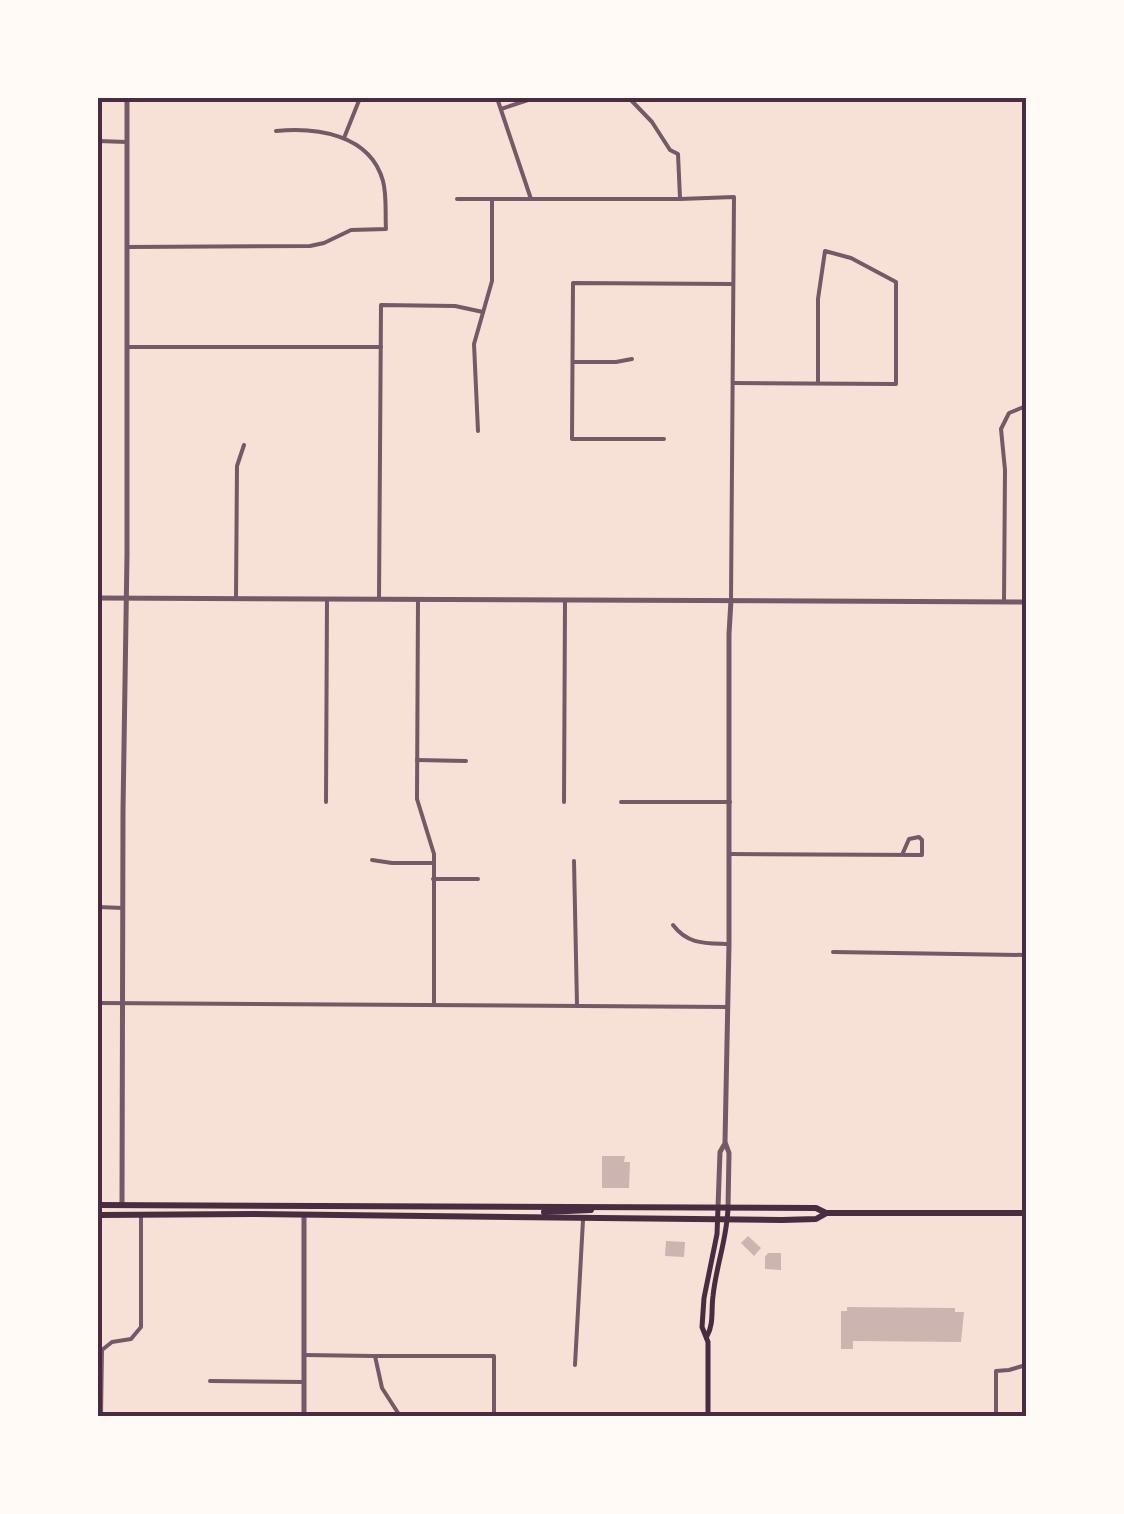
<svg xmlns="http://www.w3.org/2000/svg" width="1124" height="1514" font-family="'Space Grotesk',sans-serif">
  <rect width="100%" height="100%" fill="#f7e1d7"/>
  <!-- building -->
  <g fill="#ccb4b1">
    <path d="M602,1156H625L624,1162H630L629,1188H602Z"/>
    <path d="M748,1236L761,1248L754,1256L741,1243Z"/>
    <path d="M666,1241L685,1242L684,1257L665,1256Z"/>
    <path d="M768,1253H781V1270L765,1269V1257Z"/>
    <path d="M847,1307L955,1308V1312H964L961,1342L853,1341V1349H841V1311H847Z"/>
  </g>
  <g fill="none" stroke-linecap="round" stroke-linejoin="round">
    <!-- minor -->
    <g stroke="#755966" stroke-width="4">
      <path d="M497,98L531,199"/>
      <path d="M629,98L652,122L670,150L678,154L680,198"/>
      <path d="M501,109L534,98"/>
      <path d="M344,138L360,98"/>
      <path d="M98,141L127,142"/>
      <path d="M457,199H680L734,197L731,600"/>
      <path d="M127,247L310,246L324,243L351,230L386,229C385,214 387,196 383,181C370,134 316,127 276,131"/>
      <path d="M127,347H381"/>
      <path d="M573,362H616L632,359"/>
      <path d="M734,383L896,384V282L851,258L825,251L818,299V383"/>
      <path d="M478,431L474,344L492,281V199"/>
      <path d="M664,439H572L573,283L732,284"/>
      <path d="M236,598L237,466L244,445"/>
      <path d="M379,599L381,305L455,306L483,312"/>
      <path d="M418,599L417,799L434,854V1004"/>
      <path d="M1004,602L1005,470L1001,429L1009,413L1026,406"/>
      <path d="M417,760L466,761"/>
      <path d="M326,802L327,599"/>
      <path d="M564,802L565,601"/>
      <path d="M621,802H730"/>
      <path d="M730,854L922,855V840L919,837L909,839L902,855"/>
      <path d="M372,860L392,863H434"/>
      <path d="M574,861L577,1005"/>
      <path d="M433,879H478"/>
      <path d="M98,907L123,908"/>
      <path d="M673,925C688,945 706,943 729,944"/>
      <path d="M833,952L1026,955"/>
      <path d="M98,1003L728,1007"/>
      <path d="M304,1355L374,1356"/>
      <path d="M575,1365L583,1220"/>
      <path d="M210,1381L304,1382"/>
      <path d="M101,1416L102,1350L112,1342L131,1339L141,1327V1217"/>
      <path d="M400,1416L382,1388L375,1356H494V1416"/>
      <path d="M996,1416V1371L1009,1370L1026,1365"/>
    </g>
    <!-- tertiary -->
    <g stroke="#755966" stroke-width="5">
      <path d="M98,598L1026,602"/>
      <path d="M122,1204L123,811L127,555V98"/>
      <path d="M718,1208L720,1152L724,1145"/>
      <path d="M728,1208L729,1153L725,1142L729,944V634L731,600"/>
      <path d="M304,1416V1215"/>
    </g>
    <!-- secondary -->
    <g stroke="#4a2c40" stroke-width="5">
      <path d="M707,1336C714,1324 711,1310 713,1296C716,1266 727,1239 728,1208"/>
      <path d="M708,1416V1342L702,1327L704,1298L717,1234L718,1208"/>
    </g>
    <!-- primary -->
    <g stroke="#4a2c40" stroke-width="6">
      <path d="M98,1205L816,1208L826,1213H1026"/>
      <path d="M544,1212L591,1210"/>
      <path d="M98,1215L254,1214L782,1220L816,1219L825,1214"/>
    </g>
  </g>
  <!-- border -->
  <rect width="1124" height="1514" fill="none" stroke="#fffaf5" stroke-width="200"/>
  <rect x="100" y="100" width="924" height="1314" fill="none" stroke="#4a2c40" stroke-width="4"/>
</svg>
